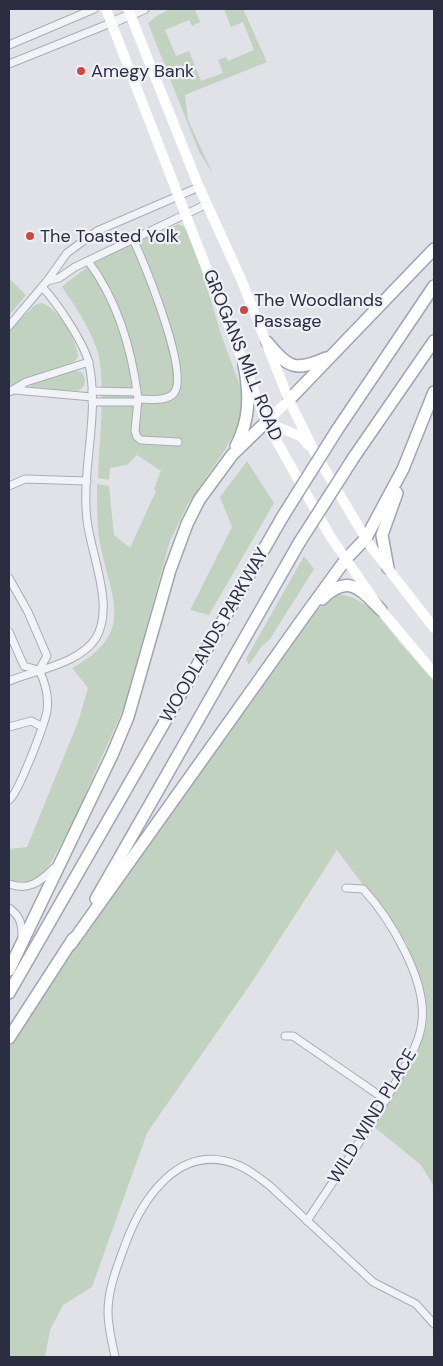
<svg xmlns="http://www.w3.org/2000/svg" width="443" height="1366" font-family="'DM Sans',sans-serif">
  <rect width="100%" height="100%" fill="#e0e2e8"/>
  <!-- green -->
  <g fill="#c2d2c1">
    <path d="M171,9H195L200,22L192,26L189,20L165,30L176,56L189,51L201,81L223,73L218,60L226,57L228,61L254,50L243,22L231,27L224,9H243L267,62L185,95L188,120L213,174L199,152L148,23L158,15Z"/>
    <path d="M178,224L183,226L191,235L221,334L244,397L239,424L225,450L188,504L170,541L124,707L84,797L85,801L45,873L30,882L10,881L9,849L27,847L78,722L88,688L72,668C139,631 109,597 99,538C97,520 97,502 97,484L109,486L114,535L130,548L156,491L154,489L161,471L137,455L127,465L110,468L109,480L98,478C99,446 107,375 96,347C88,325 75,306 62,287C95,257 137,242 178,224Z"/>
    <path d="M9,278L26,295L9,316Z"/>
    <path d="M40,303C56,304 78,342 78,357L75,361L67,365L9,386V331L35,305Z"/>
    <path d="M72,370L81,372C87,379 86,386 78,391L31,389V385L34,383Z"/>
    <path d="M247,461L274,503L209,615L190,610L232,527L220,497Z"/>
    <path d="M304,556L314,569L270,639L261,647L249,665L246,659Z"/>
    <path d="M340,594L354,598L374,610L401,644L434,681V1187L421,1165L373,1126L414,1057L426,1028L427,1011L407,944L337,850L254,979L147,1133L92,1287L63,1305L50,1330L45,1357H9V1046L52,978L234,723L317,610Z"/>
  </g>
  <g fill="none" stroke-linecap="round" stroke-linejoin="round">
    <!-- minor casing -->
    <g stroke="#a9acb5" stroke-width="9">
      <g id="minor">
        <path d="M9,45L94,9"/>
        <path d="M9,64L111,23"/>
        <path d="M133,239C144,263 190,373 174,393C167,402 149,399 138,399L135,431L137,437L141,440L178,442"/>
        <path d="M88,261C118,301 132,350 138,399"/>
        <path d="M47,281L59,278L75,267L207,204"/>
        <path d="M9,326L47,281L67,253L97,231L199,187"/>
        <path d="M14,390L92,397"/>
        <path d="M92,391L137,392"/>
        <path d="M9,392L26,382L89,362"/>
        <path d="M92,402H137"/>
        <path d="M9,486L25,479L87,481"/>
        <path d="M9,578L28,612L47,656L39,670"/>
        <path d="M9,632L24,666L38,670"/>
        <path d="M9,681C36,670 79,664 96,638C115,606 91,555 87,520C81,468 100,416 89,364C85,344 56,301 42,287"/>
        <path d="M9,727L31,721L41,726"/>
        <path d="M9,800C18,794 44,726 47,711C49,697 45,682 39,670"/>
        <path d="M9,884C29,891 40,882 54,868"/>
        <path d="M9,908C20,916 22,923 22,937"/>
        <path d="M285,1036H293L386,1100"/>
        <path d="M307,1221C337,1175 370,1129 397,1080C407,1062 420,1043 422,1021C427,980 390,918 363,889L346,888"/>
        <path d="M115,1357C112,1342 108,1327 108,1312C108,1289 117,1267 125,1245C142,1199 179,1141 238,1165C250,1170 260,1178 270,1186L373,1282L416,1304L434,1324"/>
      </g>
    </g>
    <!-- tertiary casing -->
    <g stroke="#a9acb5" stroke-width="11">
      <path id="tertiary" d="M111,23L144,9"/>
    </g>
    <!-- primary casing -->
    <g stroke="#9fa4b4" stroke-width="14">
      <g id="primary">
        <path d="M267,342C288,368 295,372 326,358"/>
        <path d="M289,400L434,249"/>
        <path d="M337,430L434,286"/>
        <path d="M236,446C250,420 250,394 244,365"/>
        <path d="M354,457L434,341"/>
        <path d="M388,568L382,535L397,493"/>
        <path d="M322,599C349,573 360,589 381,610"/>
        <path d="M96,899L299,543"/>
        <path d="M71,944L306,614L346,559L366,538L403,469L434,392"/>
        <path d="M9,970L112,755L128,717L170,570L187,524L199,500L232,455L266,422"/>
        <path d="M9,993L283,516"/>
        <path d="M9,1038L73,939"/>
      </g>
    </g>
    <!-- minor -->
    <use href="#minor" stroke="#f2f3f7" stroke-width="7"/>
    <!-- tertiary -->
    <use href="#tertiary" stroke="#f2f3f7" stroke-width="9"/>
    <!-- secondary -->
    <g stroke="#fff" stroke-width="10">
      <path d="M106,9L266,422L330,536L381,610L434,673"/>
      <path d="M128,9L199,187L241,279L289,400L315,453L369,544L434,628"/>
      <path d="M266,422L302,437L308,445"/>
      <path d="M266,422L289,400"/>
    </g>
    <!-- primary -->
    <use href="#primary" stroke="#fff" stroke-width="11"/>
    <!-- primary-bridge casing -->
    <g stroke="#9fa4b4" stroke-width="14" stroke-linecap="butt">
      <g id="primary-bridge">
        <path d="M283,516L337,430"/>
        <path d="M299,543L354,457"/>
      </g>
    </g>
    <!-- primary-bridge -->
    <use href="#primary-bridge" stroke="#fff" stroke-width="11"/>
  </g>
  <!-- markers -->
  <g fill="#cb4847" stroke="#eff1f6" stroke-width="2">
    <circle cx="81" cy="71" r="5"/>
    <circle cx="30" cy="236" r="5"/>
    <circle cx="244" cy="310" r="5"/>
  </g>
  <g text-anchor="middle" dominant-baseline="central" stroke-width="4.5" stroke-linejoin="round" paint-order="stroke">
    <!-- poi labels -->
    <g font-size="18" fill="#292d3f" stroke="#eff1f6" text-anchor="start">
      <text x="91" y="71">Amegy Bank</text>
      <text x="40" y="236">The Toasted Yolk</text>
      <text x="254" y="300">The Woodlands<tspan x="254" dy="21">Passage</tspan></text>
    </g>
    <!-- street labels -->
    <g font-size="18" fill="#292d3f" stroke="#eff1f6">
      <text transform="translate(243 355) rotate(68)">GROGANS MILL ROAD</text>
      <text transform="translate(214 635) rotate(-60)">WOODLANDS PARKWAY</text>
      <text transform="translate(372 1116) rotate(-59)">WILD WIND PLACE</text>
    </g>
  </g>
  <!-- border -->
  <rect width="443" height="1366" fill="none" stroke="#292d3f" stroke-width="20"/>
</svg>
